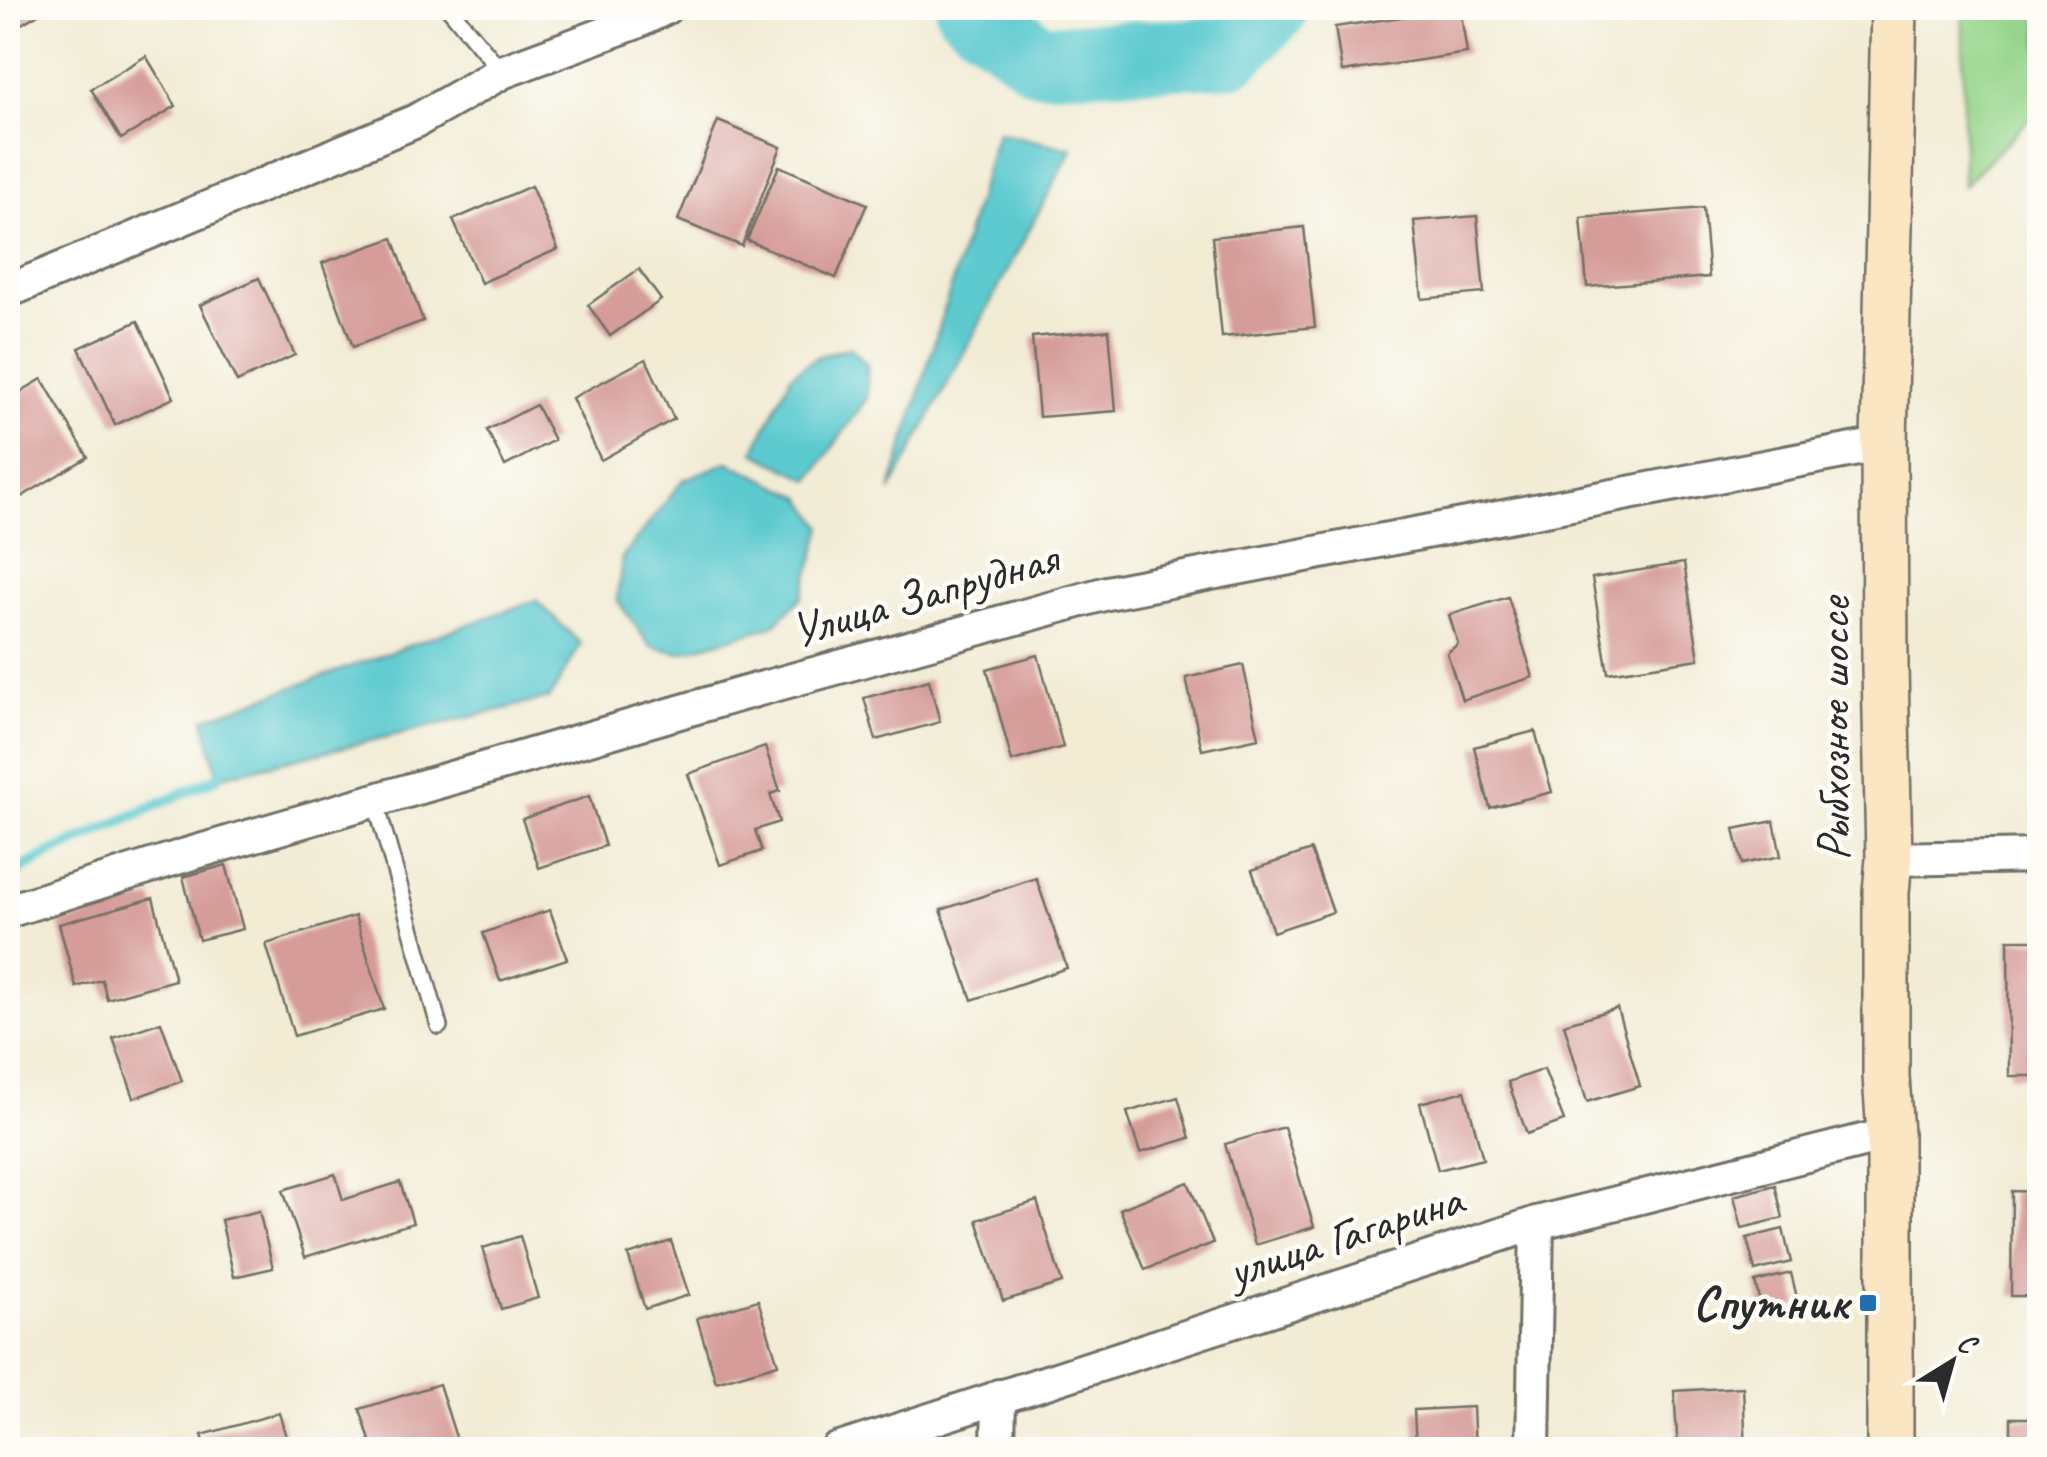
<svg xmlns="http://www.w3.org/2000/svg" width="2047" height="1457" font-family="Caveat,sans-serif">
  <rect width="100%" height="100%" fill="#fdfcf7"/>
  <filter id="ink" filterUnits="userSpaceOnUse"><feTurbulence type="fractalNoise" baseFrequency=".01" numOctaves="2"/><feDisplacementMap in="SourceGraphic" scale="20" xChannelSelector="R" yChannelSelector="G"/><feConvolveMatrix kernelMatrix="1 2 1 2 8 2 1 2 1" color-interpolation-filters="sRGB"/></filter>
  <filter id="wash" filterUnits="userSpaceOnUse"><feTurbulence type="fractalNoise" baseFrequency=".0048" numOctaves="4" result="noise"/><feDisplacementMap in="SourceGraphic" scale="40" xChannelSelector="R" yChannelSelector="G"/><feGaussianBlur stdDeviation="2.25" result="paint"/><feColorMatrix in="noise" values="0 0 0 0 0 0 0 0 0 0 0 0 0 0 0 0 0 1.4 0 .05"/><feComposite in="paint" operator="in"/></filter>
  <g filter="url(#wash)">
    <rect width="100%" height="100%" fill="#f2ecd5"/>
    <!-- green -->
    <path fill="#96d58b" stroke="#60805b" stroke-width="2.5" d="M1963,8H2039L2040,108L1963,186Z"/>
    <!-- water -->
    <g fill="#5dcad0" stroke="#447a7e" stroke-width="2.5">
      <path d="M997,132L1072,149L890,492Z"/>
      <path d="M850,347L867,365V398L810,480L754,452L792,374L817,357Z"/>
      <path d="M728,462L802,497L823,527L802,597L773,626L679,653L650,646L617,600L622,558L683,480Z"/>
      <path d="M536,600L581,644L550,698L218,777L204,719Z"/>
    </g>
    <g fill="none" stroke-linecap="round" stroke-linejoin="round">
      <!-- stream -->
      <path stroke="#5dcad0" stroke-width="11" d="M8,876L51,853L218,777"/>
      <!-- river -->
      <path stroke="#5dcad0" stroke-width="70" d="M970,8L1039,59L1230,52L1274,8"/>
    </g>
    <g id="blocks">
      <!-- building -->
      <g fill="#d69c99">
        <path d="M8,8H34L38,14L8,32Z"/>
        <path d="M1460,8L1467,53L1342,72L1335,27Z"/>
        <path d="M146,56L176,106L121,139L91,89Z"/>
        <path d="M718,121L781,147L742,246L678,220Z"/>
        <path d="M779,166L867,204L836,278L747,240Z"/>
        <path d="M531,186L558,249L481,283L453,220Z"/>
        <path d="M1703,208L1709,277L1587,287L1581,218Z"/>
        <path d="M1477,216L1484,293L1422,299L1414,221Z"/>
        <path d="M1304,227L1315,327L1222,337L1212,237Z"/>
        <path d="M393,238L423,321L353,347L322,263Z"/>
        <path d="M639,269L661,300L610,336L588,305Z"/>
        <path d="M259,278L295,355L237,382L200,305Z"/>
        <path d="M138,321L174,398L115,425L79,348Z"/>
        <path d="M1109,330L1116,411L1039,417L1032,337Z"/>
        <path d="M646,359L674,419L601,460L572,398Z"/>
        <path d="M42,379L88,457L16,500L8,485V399Z"/>
        <path d="M536,405L554,440L505,466L487,430Z"/>
        <path d="M1684,563L1699,659L1608,673L1592,578Z"/>
        <path d="M1508,597L1533,677L1462,700L1447,653L1458,644L1449,615Z"/>
        <path d="M1038,655L1063,747L1012,761L987,669Z"/>
        <path d="M1243,665L1259,738L1202,750L1186,678Z"/>
        <path d="M929,680L940,722L876,740L864,698Z"/>
        <path d="M1535,731L1552,792L1490,808L1474,747Z"/>
        <rect x="2034" y="733" width="6" height="74"/>
        <path d="M765,747L780,791L770,794L779,822L755,830L762,851L720,865L688,774Z"/>
        <path d="M589,796L605,846L539,868L522,819Z"/>
        <path d="M1774,821L1781,856L1742,864L1734,829Z"/>
        <path d="M1311,850L1333,912L1273,932L1252,870Z"/>
        <path d="M226,865L243,929L199,940L183,877Z"/>
        <path d="M1036,878L1067,968L972,1000L941,910Z"/>
        <path d="M153,898L175,980L107,999L102,980L76,987L59,924Z"/>
        <path d="M550,910L567,959L500,981L483,933Z"/>
        <path d="M355,916L384,1009L294,1036L266,944Z"/>
        <path d="M2008,940H2040V1076H2009Z"/>
        <path d="M1617,1008L1640,1086L1587,1102L1564,1024Z"/>
        <path d="M161,1022L182,1081L134,1098L113,1038Z"/>
        <path d="M1544,1069L1564,1121L1527,1134L1508,1082Z"/>
        <path d="M1465,1091L1483,1159L1438,1170L1420,1103Z"/>
        <path d="M1178,1097L1190,1138L1140,1153L1127,1112Z"/>
        <path d="M1284,1127L1314,1227L1255,1245L1225,1144Z"/>
        <path d="M335,1174L343,1200L400,1182L413,1223L305,1257L283,1190Z"/>
        <path d="M1188,1182L1213,1243L1145,1270L1120,1209Z"/>
        <path d="M1775,1185L1783,1218L1742,1228L1734,1196Z"/>
        <path d="M2012,1191L2040,1192V1296H2011Z"/>
        <path d="M1037,1201L1062,1283L1003,1301L977,1220Z"/>
        <path d="M259,1211L273,1268L234,1277L221,1220Z"/>
        <path d="M1783,1229L1791,1262L1755,1271L1747,1238Z"/>
        <path d="M520,1236L538,1298L501,1309L483,1248Z"/>
        <path d="M671,1241L689,1295L645,1309L628,1255Z"/>
        <path d="M1791,1273L1799,1306L1763,1315L1755,1282Z"/>
        <path d="M758,1300L778,1364L716,1382L697,1318Z"/>
        <path d="M439,1384L460,1450H373L360,1409Z"/>
        <path d="M1743,1387L1746,1450H1678L1674,1391Z"/>
        <path d="M1473,1407L1475,1450H1416L1414,1410Z"/>
        <path d="M279,1413L290,1450H207L202,1435Z"/>
        <rect x="2011" y="1418" width="29" height="32"/>
      </g>
    </g>
  </g>
  <g filter="url(#ink)">
    <use href="#blocks" fill-opacity="0" stroke="#716f66" stroke-width="2.5"/>
    <g fill="none" stroke-linecap="round" stroke-linejoin="round">
      <!-- lane casing -->
      <g stroke="#716f66" stroke-width="20">
        <g id="lane">
          <path d="M449,8L502,72"/>
          <path d="M375,800L439,1026"/>
        </g>
      </g>
      <!-- street casing -->
      <g stroke="#716f66" stroke-width="38">
        <g id="street">
          <path d="M8,291L416,121L502,72L634,23L665,8"/>
          <path d="M1889,859L2040,856"/>
          <path d="M8,911L186,855L738,695L1107,593L1884,444"/>
          <path d="M837,1450L1537,1223L1890,1134"/>
          <path d="M998,1450L999,1396"/>
          <path d="M1533,1450L1537,1223"/>
        </g>
      </g>
      <!-- secondary casing -->
      <g stroke="#716f66" stroke-width="50">
        <path id="secondary" d="M1890,1450V1134L1886,1076V892L1889,859L1885,666L1884,444L1894,8"/>
      </g>
      <!-- lane -->
      <use href="#lane" stroke="#fff" stroke-width="15"/>
      <!-- street -->
      <use href="#street" stroke="#fff" stroke-width="32"/>
      <!-- secondary -->
      <use href="#secondary" stroke="#fbe6c4" stroke-width="45"/>
    </g>
  </g>
  <!-- markers -->
  <rect fill="#1f6fb2" stroke="#fdfcf7" stroke-width="4" x="1858" y="1293" width="20" height="20" rx="5"/>
  <g text-anchor="middle" dominant-baseline="central" stroke-width="9" stroke-linejoin="round" paint-order="stroke">
    <!-- street labels -->
    <g font-size="48" fill="#2b2b2b" stroke="#fdfcf7">
      <text transform="translate(924 594) rotate(-16)">Улица Запрудная</text>
      <text transform="translate(1833 729) rotate(-90)">Рыбхозное шоссе</text>
      <text transform="translate(1345 1235) rotate(-18)">улица Гагарина</text>
    </g>
    <!-- poi labels -->
    <g font-size="48" font-weight="bold" fill="#2b2b2b" stroke="#fdfcf7" text-anchor="end">
      <text x="1848" y="1303">Спутник</text>
    </g>
  </g>
  <!-- margin -->
  <rect width="2047" height="1457" fill="none" stroke="#fdfcf7" stroke-width="40"/>
  <!-- north arrow -->
  <g transform="translate(1952 1362) rotate(37)" stroke="#fdfcf7" stroke-width="8" paint-order="stroke">
  <path d="M0-8L18 38L0 25L-18 38Z" fill="#2b2b2b"/>
  <text y="-15" font-size="28" font-weight="bold" text-anchor="middle" fill="#2b2b2b">С</text>
  </g>
</svg>
